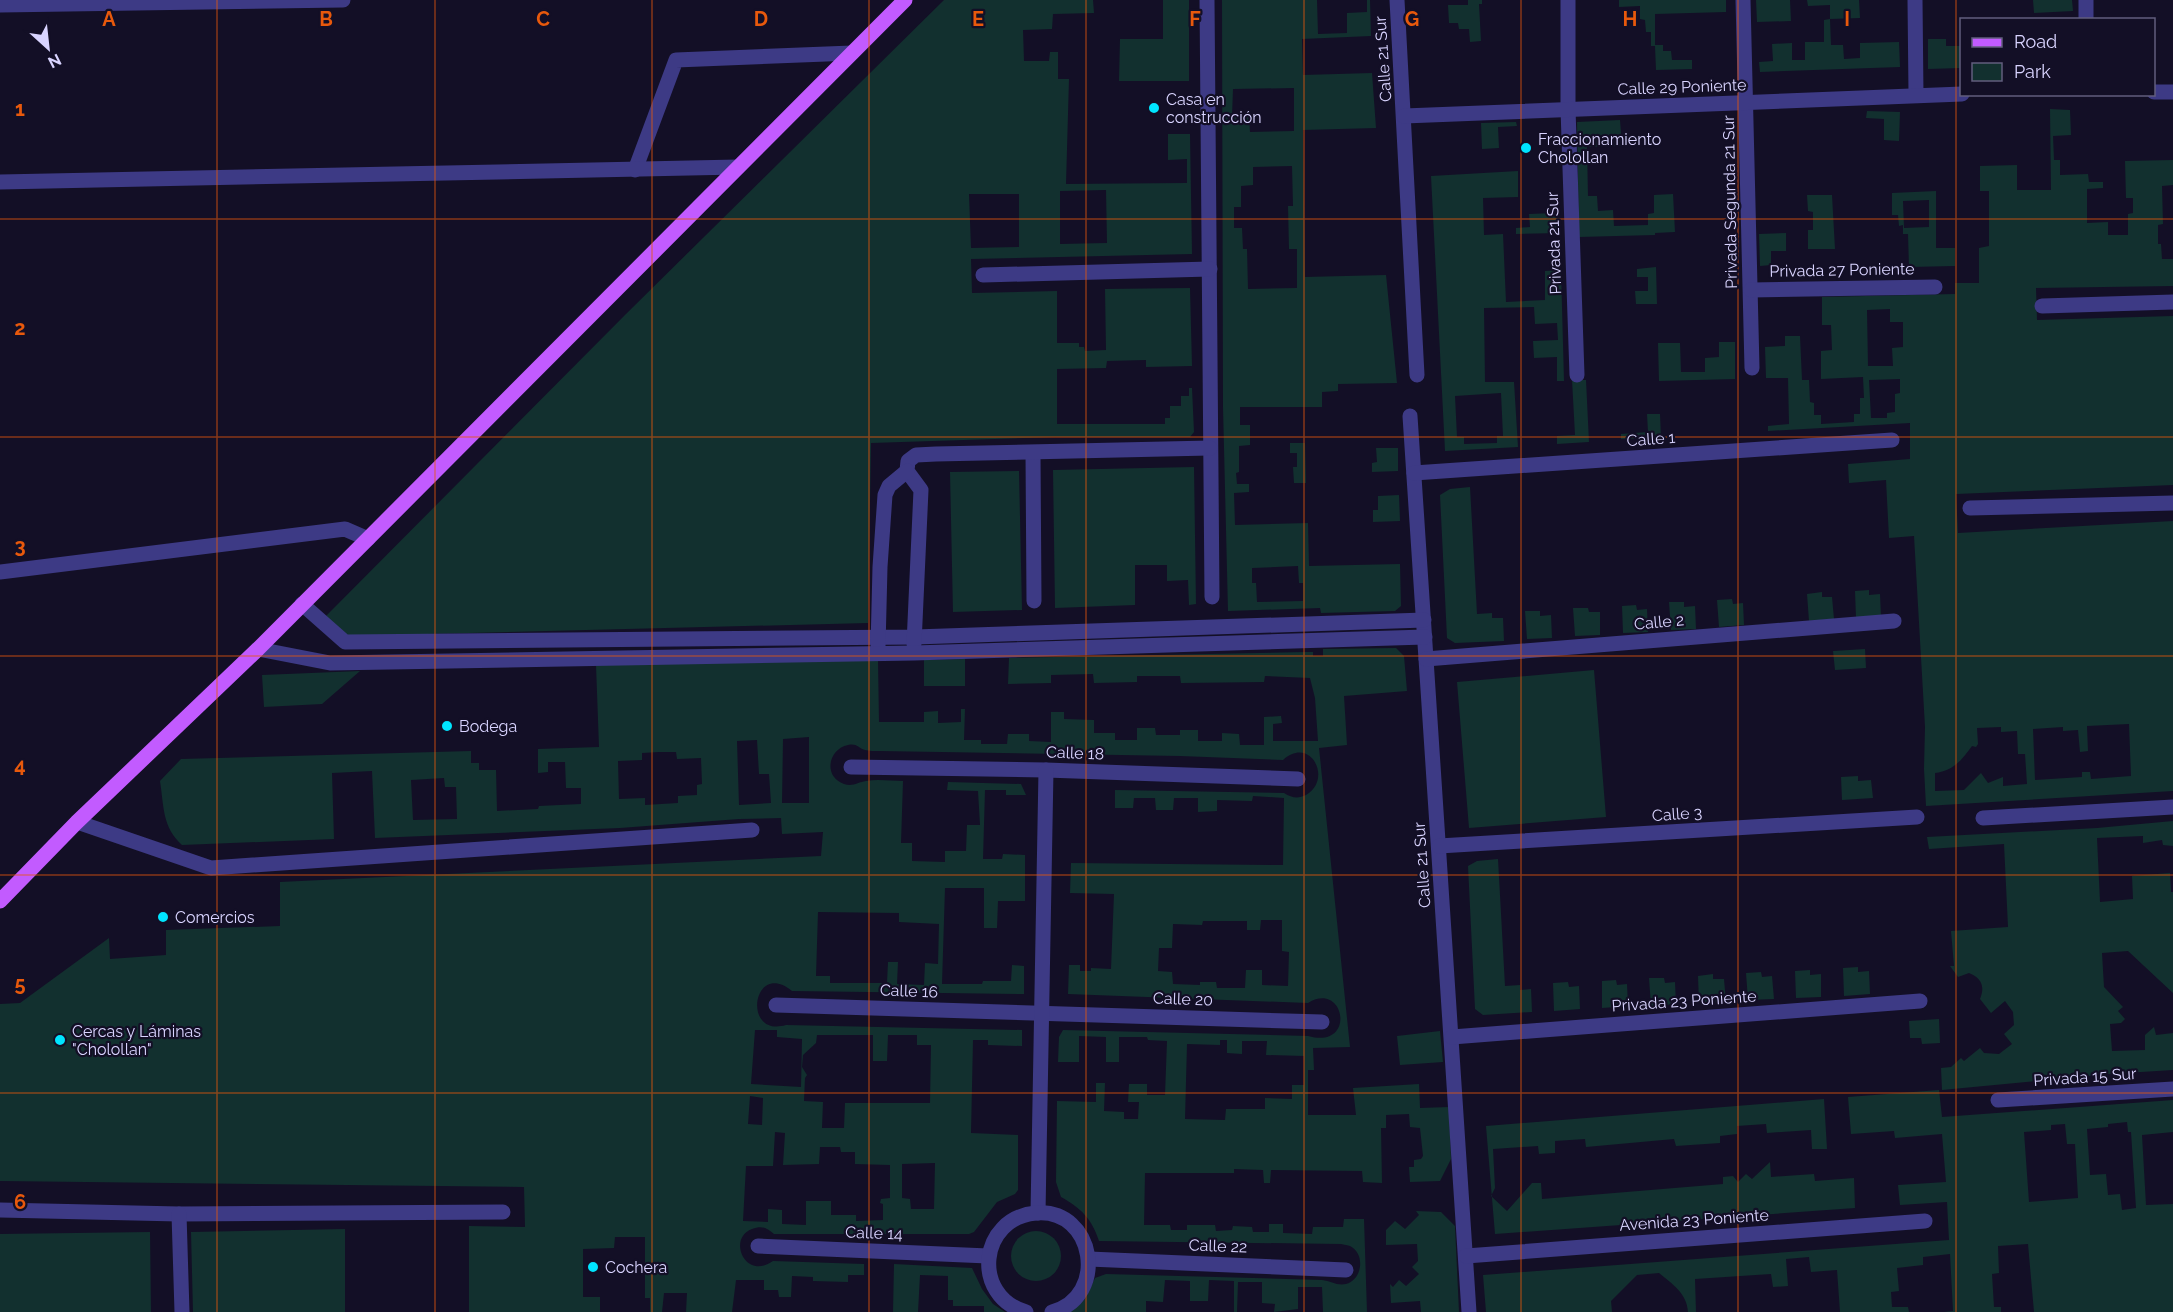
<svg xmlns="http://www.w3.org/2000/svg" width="2173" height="1312" font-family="Raleway,sans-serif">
  <rect width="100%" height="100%" fill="#130f26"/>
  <!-- green -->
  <g fill="#12302f" fill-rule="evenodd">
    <path d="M944,0H1093L1094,13L1053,14L1052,29L1023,30L1024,61H1049L1050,52H1058V79H1069L1066,184L1187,183V159L1168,160V134H1190L1192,254L971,259L972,293L1057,291V343H1079V347H1084L1085,351L1106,350L1105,289L1190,288L1192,366L1146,367V360L1107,361L1106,368L1057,369V424H1165V418H1170V406H1181V396H1189V388H1192L1194,432L1190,437H1056L871,443L868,623L346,636L326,616L625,315ZM1106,190L1107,243L1060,244V191ZM969,194H1019V247L971,248Z"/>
    <path d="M1163,0H1189V81H1119L1120,39H1163Z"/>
    <path d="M1222,0H1317L1318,34L1347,33V13L1367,12V0H1370L1371,36L1302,39L1303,75L1372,73L1376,128L1303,130L1305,277L1386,275L1397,383L1338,384V391L1322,392V407H1240V425H1250V445L1239,446V472L1236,473L1237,484H1249V492L1234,493L1235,525L1308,523L1309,566L1400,564L1401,606L1395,611L1321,613L1320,608L1228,611L1223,407ZM1294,88V131L1250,132L1249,116L1232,117L1233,89ZM1292,166L1293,206H1288L1289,249H1297V288L1248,289L1247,249H1243L1242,228H1234V207H1241V186L1253,185V167ZM1298,566L1299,583H1303V601L1257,602L1256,583H1252V568Z"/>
    <path d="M1468,0H1482V4H1479L1481,41L1470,42L1469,29H1459L1458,23H1449L1448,5H1468Z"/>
    <path d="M1619,0H1726V12L1655,14V45H1663V51H1671L1672,60H1692V69L1656,70L1655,46H1651V32H1646L1645,20L1640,19V6L1619,7Z"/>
    <path d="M1756,0H1790L1791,21L1757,22Z"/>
    <path d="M1807,0H1859L1860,18L1830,19L1831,45H1843L1844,59L1860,58V43L1899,42L1900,67L1760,72L1759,62L1773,61L1772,44L1792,43V60H1805V42H1824V20L1830,19V5L1808,6Z"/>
    <path d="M2033,0H2072L2073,11L2034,13Z"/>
    <path d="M1928,39H1946V46H1961V68L1928,69Z"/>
    <path d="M2050,109L2070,110L2071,135L2053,136L2054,160H2060V175L2088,174L2089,182H2103V188L2087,189V223L2108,222V235H2128V214L2133,213V198H2126L2125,161L2173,160V185L2162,186L2163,224L2158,225V244H2161L2162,259H2173V286L2036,288L2037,320L2173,316V485L1956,494L1958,533L2173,521V791L1926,806L1924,769L1925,727L1914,536L1889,538L1886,480L1849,483L1848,464L1910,459V423L1768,431V426L1789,424L1788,378H1766L1765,347L1785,346V336H1800L1802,380H1809L1810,402L1814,403V415H1821V424L1854,422V414H1860V398H1864L1863,377L1821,379V351L1832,350L1831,325H1822V297L1955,294V283H1979V248L1989,246V191H1980V166L2017,165V190H2051ZM1890,309V322H1903V347L1892,348L1893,366H1868L1867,310ZM1900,379V393L1895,394V412L1887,413V418H1871L1869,380ZM2129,724L2131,776L2091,779L2090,772H2082V777L2035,780L2033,729L2063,727V731L2078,730L2080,752L2088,751L2087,726ZM2001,727V732L2017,731L2018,754H2025L2027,784L2003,786V777L1988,783L1981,773L1964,790L1935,791V773C1953,771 1962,760 1972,746L1976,747L1978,744L1977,728Z"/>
    <path d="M1867,111L1900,112L1899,141L1884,140V119L1866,118Z"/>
    <path d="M1620,120L1622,146L1587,147L1588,196H1597L1598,211L1613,210L1614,226L1648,225V214L1654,213V195L1673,194L1675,232L1655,233V235L1579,237L1577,122Z"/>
    <path d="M1516,122L1517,126L1498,127L1499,148L1482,149L1481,123Z"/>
    <path d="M1518,171V197L1483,198L1484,235L1503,234L1506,302L1545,300V271L1561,270L1564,381H1557V357L1534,358L1533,341L1558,340L1557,323L1535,324L1534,307L1484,308L1485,382H1514L1518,447L1445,451L1431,176ZM1501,393L1503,436H1497V443L1464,444V437H1457L1455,396Z"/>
    <path d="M1936,191V248H1955V266L1909,267L1908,234H1903V225L1899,226L1898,215H1892V193ZM1929,200V227L1904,228L1903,201Z"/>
    <path d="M1554,195H1558L1559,233L1516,234V228L1530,227L1529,214L1554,213Z"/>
    <path d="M1807,195H1832L1835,249H1808V230H1813V212L1808,211Z"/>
    <path d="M1786,233V251H1771V265L1760,266L1759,234Z"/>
    <path d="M1656,267L1657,304H1636L1635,291H1648V277H1637V269Z"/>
    <path d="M1719,342H1735V379L1659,381L1658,343H1680L1681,372H1705V358L1719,357Z"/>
    <path d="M1572,380H1586L1589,442L1557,444V436L1575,435Z"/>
    <path d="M1647,414H1660L1661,438L1621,439V434L1648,432Z"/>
    <path d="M1290,443H1305L1306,483H1294L1293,467H1297V453H1290Z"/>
    <path d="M1376,448H1398V471L1372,472V463L1377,462Z"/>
    <path d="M1194,467L1196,604L1189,605L1188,580L1167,581V565H1135V605L1055,608L1053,470Z"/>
    <path d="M1019,471L1022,610L953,612L950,472Z"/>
    <path d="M1470,487L1477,614L1492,613V618H1503L1504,641L1455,643L1447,638L1440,495L1450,489Z"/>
    <path d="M1399,495L1400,521L1373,522V510H1378V496Z"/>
    <path d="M1869,590V595L1880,594L1881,617L1856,618L1855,591Z"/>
    <path d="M1822,592V597H1832L1834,619L1809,621L1807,594Z"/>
    <path d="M1732,599L1733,604L1743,603L1744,625L1719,627L1717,600Z"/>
    <path d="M1669,602H1684V607L1695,606L1696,629L1671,630Z"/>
    <path d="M1636,605L1637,610L1647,609L1648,632L1623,633L1622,606Z"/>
    <path d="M1573,608H1588L1589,612H1600V635L1575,636Z"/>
    <path d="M1525,611H1540V616L1551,615L1552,638L1527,639Z"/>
    <path d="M1396,648L1404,656L1407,691L1344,696L1347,745L1319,748L1350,1047L1313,1048L1314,1070H1308V1115H1356L1353,1088L1419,1084L1420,1108L1449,1107L1451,1159L1440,1181L1410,1182L1409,1167H1414V1160L1421,1159L1423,1156L1420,1128L1410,1127L1409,1114L1386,1115V1128H1381L1382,1183L1363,1182L1362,1171L1271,1170L1270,1183H1264L1263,1170L1234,1169V1173H1145L1144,1225H1170L1171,1230H1187V1225H1215L1216,1231L1232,1230L1233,1226L1252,1227L1253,1232H1269V1224H1283V1233L1312,1234L1313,1227H1343L1344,1219H1364L1367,1312H1323L1322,1287H1298V1309L1274,1312L1275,1304L1262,1303V1282H1238L1237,1312H1234V1281L1209,1280L1208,1301H1190V1312V1281L1165,1280L1163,1302L1146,1301V1312H1070L1085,1299L1095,1278L1106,1274L1322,1280C1331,1281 1337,1286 1346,1284C1362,1280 1366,1254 1350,1246C1348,1245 1344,1245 1341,1244L1099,1241C1092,1219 1081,1208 1061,1197L1056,1182L1057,1101L1096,1102V1083H1105L1104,1111L1124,1112V1119H1138L1139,1102H1128L1129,1084H1147V1095H1165L1167,1041L1148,1040L1147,1037H1119V1062H1106V1037L1079,1036V1062H1058L1059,1037L1063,1030L1308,1036C1357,1050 1345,980 1308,1003L1068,994L1069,965H1080V971H1091V968L1111,969L1114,894L1070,893L1071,863L1283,865L1284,798L1253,796L1252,801L1217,800V811L1198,812V798H1174L1173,810H1156L1155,798H1134L1133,808H1115V790L1284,793C1292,798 1298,799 1306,795C1333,780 1311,735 1283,760L1180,756L879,751C875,751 869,751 865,750C858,748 857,743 848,745C828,749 823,777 844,784C853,787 858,782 866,781C878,779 891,781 903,781L901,843H912V861L945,862V851H966L967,825H980L978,791L947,790L948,782L1021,784L1026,795H1006V790H985L983,859H1002L1003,854L1025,855V901H998L997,928H984V888H945L942,984H982L983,981H1011L1012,965L1024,966V994L792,991C753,959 741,1038 786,1025L1022,1030V1046L988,1045V1040H973L971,1133L1018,1135V1190L1015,1194L997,1202L974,1232L969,1234H774C767,1228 762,1225 752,1229C727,1238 745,1281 773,1261L864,1264V1275H848V1282L813,1281V1277L792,1276L791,1297H779L778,1290H764V1280H736L732,1312H686L687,1293H664L662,1312H650V1298H645V1237H615L614,1248L583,1249V1297H600V1312H469V1226L525,1227L524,1187L0,1181V1004L20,1003L109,938L110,959L166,955V930L280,926V882L821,856L823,832L782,834L781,818L739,819L620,828L375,838L372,771L332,773L334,839L182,845C162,827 164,806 160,781L181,759L471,751V763H479V770H496L497,811L538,809L539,806L581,804V788H566L565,762H548V772L538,773V749L599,747L596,665L878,660L879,722H924V712L938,711V723L961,722V709H965L964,740H981V744H1007L1008,734H1029V741L1051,742V712H1064V719L1094,720V733H1115V740H1137V728H1155L1156,735H1180V730H1198V741H1222V733L1239,734L1240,745H1264V717L1281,716L1282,723L1273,724V741H1318L1315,698L1310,678L1265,676L1264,682L1181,683L1180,676H1137V682L1094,683L1093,674L1051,675V683L1008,684L1009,658L1307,652H1313V656H1323V649ZM809,737V803H782L783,739ZM757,740L759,774H769L771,803L739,805L737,741ZM659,752H676L677,759L701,758L702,784L697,785V795L678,796V803L645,805V798L619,799L618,761L642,760V753ZM444,778L445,787H456L457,819L413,820L411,780ZM818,912L899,913V922L939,924L938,964L925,963L924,985L897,984L898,962H888L887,983H830V976H816ZM1261,920H1282V951L1289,952L1288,986L1262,985V970H1246L1245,988H1217L1216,982H1200V985L1173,984L1172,972L1158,971L1159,948H1172L1173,924L1202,925L1203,921H1247V930H1260ZM755,1030H777V1037L802,1039L801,1087L751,1084ZM817,1035H873V1061H887L888,1035H917V1045H931L930,1103H845L844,1128H822L823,1102L804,1101L805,1078L807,1075L802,1067L803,1055L816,1043ZM1220,1040H1227V1053L1242,1054V1041H1267L1266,1055L1304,1056V1085H1292V1099L1265,1098V1109H1226L1225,1120L1185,1119L1187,1044L1220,1045ZM750,1096L763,1098L762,1125L748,1124ZM775,1132L785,1133L783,1165L819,1164L820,1147H840L841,1152H855V1164L890,1165V1198L881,1199L880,1203L883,1204V1220L856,1221V1215H831V1201H806V1225L782,1224V1210L768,1209V1222L743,1221L746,1166H773ZM935,1163L934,1209H911L910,1199L902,1198V1164Z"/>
    <path d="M1865,649L1866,668L1835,670L1833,651Z"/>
    <path d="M965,659V686H924V660Z"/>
    <path d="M1594,670L1606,817L1469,828L1457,682Z"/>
    <path d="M360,671L322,704L264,707L262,675Z"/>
    <path d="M1858,776V781L1871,780L1873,798L1842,800L1841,777Z"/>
    <path d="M2173,821V846L2163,845L2162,840L2143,843V836L2097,838L2100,902L2133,899L2132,876L2170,873L2171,892H2173V993L2128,951L2102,953L2104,987L2123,1007L2118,1011L2125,1019L2121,1023L2110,1024L2112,1051L2145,1050V1035L2154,1027L2156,1035L2173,1033V1070L2109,1074L1942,1090L1941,1068L1951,1067L1961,1058L1964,1061L1980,1048L1984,1053L1999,1054L2012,1044L2004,1034L2014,1025L2013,1012L2005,1001L1991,1013L1980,999C1985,987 1982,978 1969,973L1958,977L1950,966H1954L1951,931L2008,927L2004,844L1929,849L1927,837L2097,828Z"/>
    <path d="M1498,859L1505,986L1520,985V990L1531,989L1532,1012L1483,1015L1475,1009L1468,866L1477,861Z"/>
    <path d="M1858,967V972L1869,971L1870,994L1844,996L1843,968Z"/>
    <path d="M1810,970V975L1821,974V997L1796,998L1795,971Z"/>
    <path d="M1761,972L1762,977L1772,976L1774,999L1748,1000L1746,973Z"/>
    <path d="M1713,974V979H1724L1726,1002L1699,1003L1698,976Z"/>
    <path d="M1649,978H1664L1665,983L1675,982L1676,1004L1651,1006Z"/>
    <path d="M1616,980L1617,985L1627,984L1628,1006L1602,1008V981Z"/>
    <path d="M1568,982L1569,987L1579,986L1580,1009L1554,1011L1553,983Z"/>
    <path d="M1939,1019L1940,1043L1922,1044L1921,1038H1910L1909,1021Z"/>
    <path d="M1440,1031L1443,1062L1400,1065L1397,1036Z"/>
    <path d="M1939,1090L1942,1117L2173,1100V1132L2142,1135L2146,1205L2173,1204V1312H2034L2028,1244L1998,1246L1999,1273L1992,1274L1994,1307H2001V1312H1944L1953,1311L1950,1254L1923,1257V1265L1897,1268L1899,1291L1891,1292L1892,1307H1908L1909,1312H1840L1837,1270L1811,1272L1809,1257L1786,1259L1788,1286L1773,1287L1771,1274L1695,1279L1696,1312H1688C1687,1293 1672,1284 1659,1273L1637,1275L1611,1301L1612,1312H1486L1483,1275L1949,1240L1947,1202L1900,1205L1898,1185L1946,1182L1942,1134L1895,1138L1894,1131L1851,1134L1848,1097ZM2127,1122L2128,1132H2131L2136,1208L2122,1210L2120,1194L2108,1195L2106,1174L2090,1175L2087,1129L2108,1127V1124ZM2065,1124L2067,1144H2075L2078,1198L2029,1202L2024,1132L2051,1130V1125Z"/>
    <path d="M1824,1099L1827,1149H1812L1811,1130L1767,1133L1766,1124L1737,1126V1134L1720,1136V1143L1676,1146L1674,1139L1586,1147L1585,1139L1555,1141V1153L1539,1154L1538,1146L1493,1149L1495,1188L1491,1196L1507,1211L1532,1183H1541L1542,1199L1723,1184V1177L1733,1176L1738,1182L1746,1174L1752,1179L1770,1162L1771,1177L1814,1174L1815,1181L1854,1178L1855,1208L1495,1234L1486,1126Z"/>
    <path d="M1416,1211L1441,1212L1455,1226L1459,1312H1421L1420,1301L1391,1303L1390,1284L1393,1287L1399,1280L1406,1286L1419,1274L1412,1267L1418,1261L1417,1244L1386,1245V1230L1395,1221L1405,1229L1419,1215Z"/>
    <path d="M345,1229V1312H193L191,1232Z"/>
    <circle cx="1036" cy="1256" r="25"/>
    <path d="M150,1232L151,1312H0V1234Z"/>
    <path d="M894,1264L972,1268L982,1289L993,1304L1005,1312H984V1306H953V1300H948V1276L920,1275L918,1312H893Z"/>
  </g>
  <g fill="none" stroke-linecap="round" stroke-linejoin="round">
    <!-- minor -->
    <g stroke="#3d3a85" stroke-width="15">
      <path d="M1207,0L1212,597"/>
      <path d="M1397,0L1417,375"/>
      <path d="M1568,0V109L1577,375"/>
      <path d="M1743,0L1752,368"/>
      <path d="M1915,0L1916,94"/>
      <path d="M2086,0V20"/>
      <path d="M0,5L343,0"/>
      <path d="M2154,92H2173"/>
      <path d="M1404,116L1962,94"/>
      <path d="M635,170L676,60L852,53"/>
      <path d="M0,182L738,167"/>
      <path d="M983,275L1210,269"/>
      <path d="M1751,290L1935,287"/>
      <path d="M2042,306L2173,302"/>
      <path d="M1410,416L1469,1312"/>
      <path d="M1033,453L1034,601"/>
      <path d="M1414,473L1892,440"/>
      <path d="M1970,508L2173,503"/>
      <path d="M0,572L345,529L368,539"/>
      <path d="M302,604L345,642L915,637L1424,620"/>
      <path d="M914,644L921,490L907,471L908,461L916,455L936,454L1210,448"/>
      <path d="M878,647L880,567L885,495L889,486L907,471"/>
      <path d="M258,649L330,663L914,653L1425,637"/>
      <path d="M1426,659L1894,621"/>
      <path d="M851,767L1046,770L1298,779"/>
      <path d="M1983,818L2173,807"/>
      <path d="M77,822L211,868L752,830"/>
      <path d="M1439,846L1917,817"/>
      <path d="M776,1005L1322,1022"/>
      <path d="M1452,1037L1920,1001"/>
      <path d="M1998,1100L2173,1089"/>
      <path d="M0,1210L179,1214L503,1212"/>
      <path d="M1038,1213L1046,770"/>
      <path d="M179,1214L182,1312"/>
      <path d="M758,1246L988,1256"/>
      <path d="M1466,1256L1925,1221"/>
      <path d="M1089,1259L1346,1270"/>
      <path d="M1026,1312C971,1296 979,1218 1036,1213C1095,1208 1109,1297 1052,1312"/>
    </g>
    <!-- major -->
    <path stroke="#c25bff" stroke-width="15" d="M0,901L77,822L258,649L905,0"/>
  </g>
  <!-- grid -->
  <path fill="none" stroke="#e8590c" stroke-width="1.5" stroke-opacity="0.55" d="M217,0V1312M435,0V1312M652,0V1312M869,0V1312M1086,0V1312M1304,0V1312M1521,0V1312M1738,0V1312M1956,0V1312M0,219H2173M0,437H2173M0,656H2173M0,875H2173M0,1093H2173"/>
  <!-- markers -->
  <g fill="#00e5ff" stroke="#130f26" stroke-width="2">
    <circle cx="1154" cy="108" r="6"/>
    <circle cx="1526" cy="148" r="6"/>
    <circle cx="447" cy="726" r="6"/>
    <circle cx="163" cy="917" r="6"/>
    <circle cx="60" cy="1040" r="6"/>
    <circle cx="593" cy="1267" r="6"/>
  </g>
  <g text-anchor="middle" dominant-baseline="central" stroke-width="4.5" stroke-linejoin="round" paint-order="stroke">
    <!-- street labels -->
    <g font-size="16" fill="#d9d4ff" stroke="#130f26">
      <text transform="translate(1383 59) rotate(-94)">Calle 21 Sur</text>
      <text transform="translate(1682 87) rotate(-2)">Calle 29 Poniente</text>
      <text transform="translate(1730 202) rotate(-91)">Privada Segunda 21 Sur</text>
      <text transform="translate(1554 243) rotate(-92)">Privada 21 Sur</text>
      <text transform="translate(1842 270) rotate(-1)">Privada 27 Poniente</text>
      <text transform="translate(1651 439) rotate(-4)">Calle 1</text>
      <text transform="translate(1659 622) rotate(-5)">Calle 2</text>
      <text transform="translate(1075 753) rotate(2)">Calle 18</text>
      <text transform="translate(1677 814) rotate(-4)">Calle 3</text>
      <text transform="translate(1422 865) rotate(-94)">Calle 21 Sur</text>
      <text transform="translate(909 991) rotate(2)">Calle 16</text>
      <text transform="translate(1183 999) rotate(2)">Calle 20</text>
      <text transform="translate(1684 1001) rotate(-4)">Privada 23 Poniente</text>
      <text transform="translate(2085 1077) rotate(-4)">Privada 15 Sur</text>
      <text transform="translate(1694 1220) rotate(-4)">Avenida 23 Poniente</text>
      <text transform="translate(874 1233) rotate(2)">Calle 14</text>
      <text transform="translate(1218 1246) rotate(2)">Calle 22</text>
    </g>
    <!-- poi labels -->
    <g font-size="16" fill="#d9d4ff" stroke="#130f26" text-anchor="start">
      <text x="1166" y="99">Casa en<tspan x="1166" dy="18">construcción</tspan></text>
      <text x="1538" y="139">Fraccionamiento<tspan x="1538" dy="18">Cholollan</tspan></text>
      <text x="459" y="726">Bodega</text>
      <text x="175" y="917">Comercios</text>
      <text x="72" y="1031">Cercas y Láminas<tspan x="72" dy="18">"Cholollan"</tspan></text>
      <text x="605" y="1267">Cochera</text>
    </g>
  </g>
  <g font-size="20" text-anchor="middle" font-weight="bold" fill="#e8590c" stroke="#130f26" stroke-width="4.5" stroke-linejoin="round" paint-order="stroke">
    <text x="109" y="26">A</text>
    <text x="326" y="26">B</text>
    <text x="543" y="26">C</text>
    <text x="761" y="26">D</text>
    <text x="978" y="26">E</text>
    <text x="1195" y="26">F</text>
    <text x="1412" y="26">G</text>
    <text x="1630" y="26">H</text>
    <text x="1847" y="26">I</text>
    <text x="20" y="116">1</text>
    <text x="20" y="335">2</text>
    <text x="20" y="553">3</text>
    <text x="20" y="772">4</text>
    <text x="20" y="991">5</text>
    <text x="20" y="1209">6</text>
  </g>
  <!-- legend -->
  <rect x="1960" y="18" width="195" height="78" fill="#130f26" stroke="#625e7d" stroke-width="1.5"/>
  <rect x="1972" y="38" width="30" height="9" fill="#c25bff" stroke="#625e7d" stroke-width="1.5"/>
  <text x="2014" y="48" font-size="18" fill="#d9d4ff">Road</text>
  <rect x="1972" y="63" width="30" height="18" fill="#12302f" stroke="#625e7d" stroke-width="1.5"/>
  <text x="2014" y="78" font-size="18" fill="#d9d4ff">Park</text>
  <!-- north arrow -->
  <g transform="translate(48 48) rotate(153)" stroke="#130f26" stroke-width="4.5" paint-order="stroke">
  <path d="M0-4.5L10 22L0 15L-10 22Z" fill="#d9d4ff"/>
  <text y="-9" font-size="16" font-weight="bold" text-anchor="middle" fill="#d9d4ff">N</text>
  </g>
</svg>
